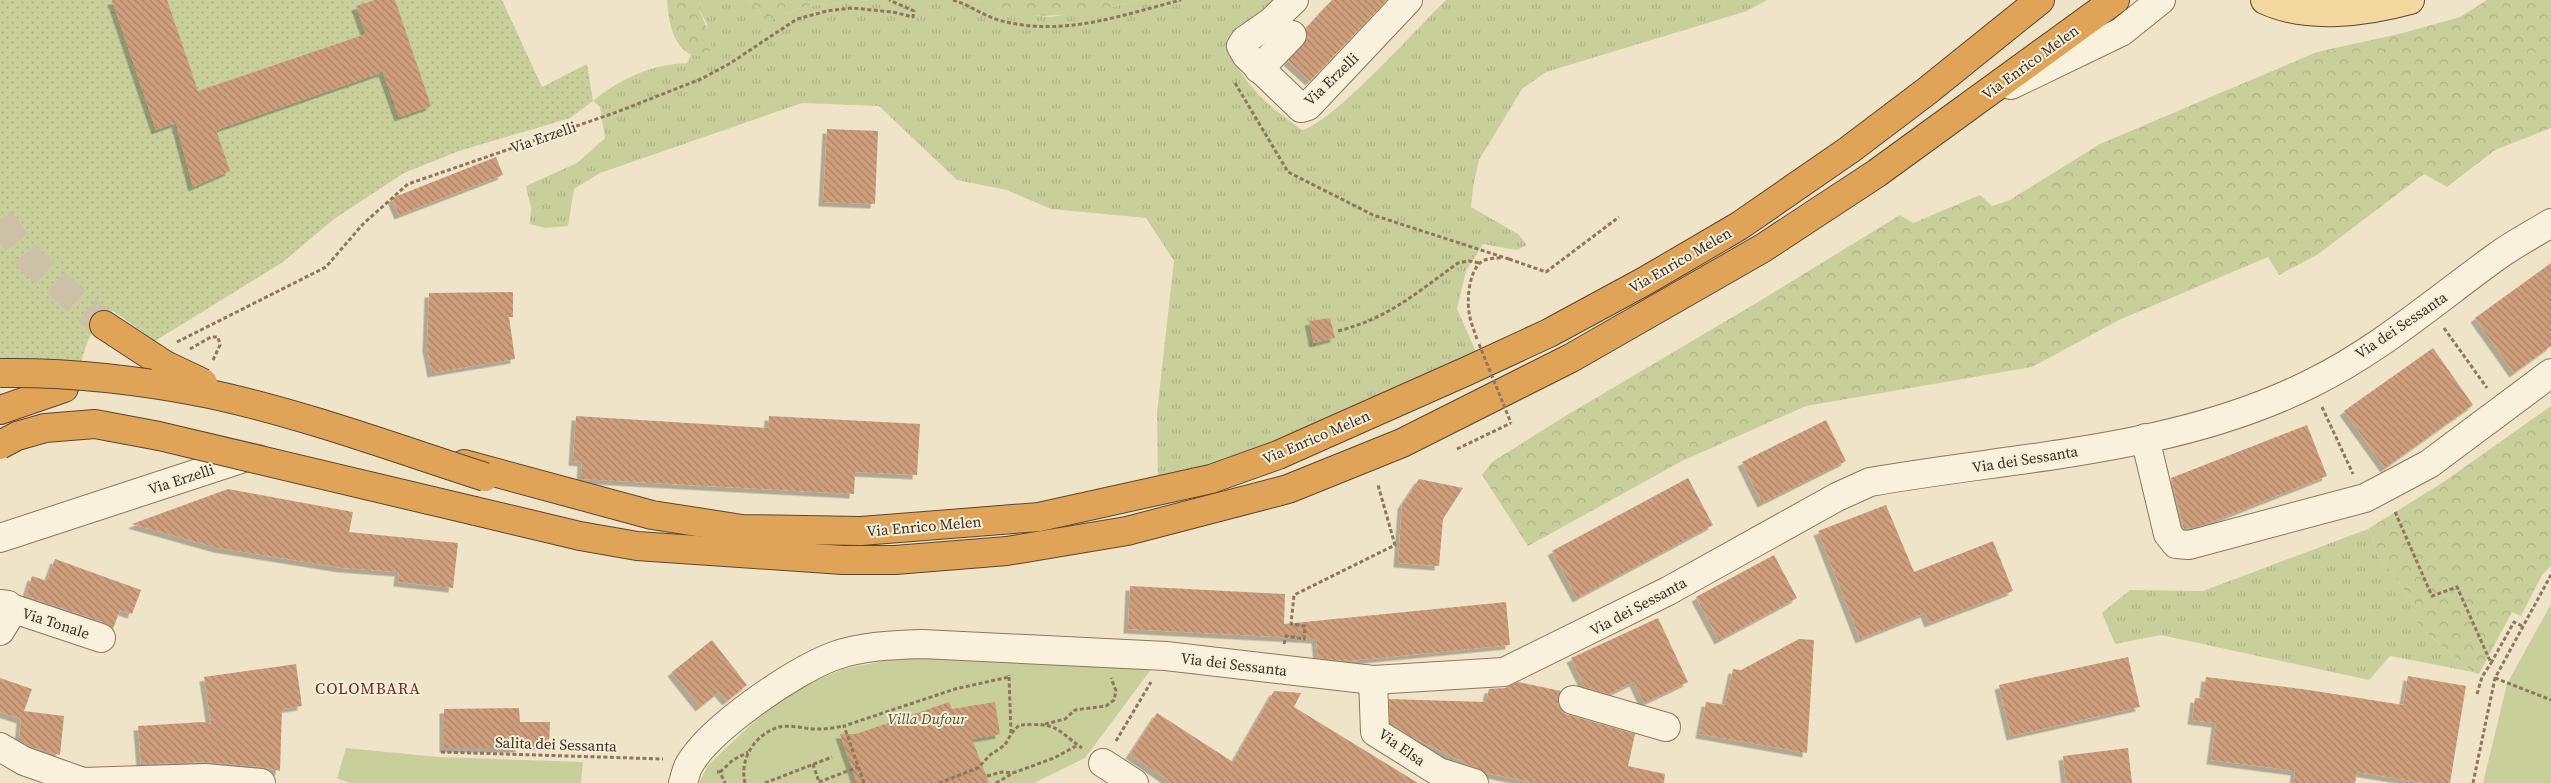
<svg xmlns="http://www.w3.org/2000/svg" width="2551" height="783" font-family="'Source Serif 4',serif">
  <defs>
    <pattern id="grass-tufts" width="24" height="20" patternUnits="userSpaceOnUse" patternTransform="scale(1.25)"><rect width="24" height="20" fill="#c9cf9b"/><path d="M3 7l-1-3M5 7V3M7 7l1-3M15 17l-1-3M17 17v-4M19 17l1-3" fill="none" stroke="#aeb285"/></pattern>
    <pattern id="forest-crowns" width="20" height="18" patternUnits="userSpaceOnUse" patternTransform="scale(1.25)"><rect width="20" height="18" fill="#c9cf9b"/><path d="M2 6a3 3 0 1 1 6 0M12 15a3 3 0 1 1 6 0" fill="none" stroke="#aeb285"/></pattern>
    <pattern id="garden-dots" width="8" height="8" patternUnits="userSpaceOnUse" patternTransform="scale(1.25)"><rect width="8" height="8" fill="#c9cf9b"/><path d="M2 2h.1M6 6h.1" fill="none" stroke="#aeb285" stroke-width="1.8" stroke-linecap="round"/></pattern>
    <pattern id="building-back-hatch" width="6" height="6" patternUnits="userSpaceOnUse" patternTransform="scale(1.25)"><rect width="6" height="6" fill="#cf9f7d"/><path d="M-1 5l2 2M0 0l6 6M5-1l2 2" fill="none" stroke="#a98266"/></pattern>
    <filter id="shadow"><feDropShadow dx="-4.5" dy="4.5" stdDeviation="0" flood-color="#0004"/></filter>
  </defs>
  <rect width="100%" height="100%" fill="#f0e4c8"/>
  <!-- grass -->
  <g fill="url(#grass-tufts)">
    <path d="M700,0H749L760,12L764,23L806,6L870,0H974L1005,12L1050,17L1116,6L1139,0H1276L1232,37L1227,48C1249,90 1265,103 1302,130C1332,124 1419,26 1446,0H1767L1747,11L1546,72L1522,89L1479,160L1473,187L1471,207L1518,234L1527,245L1517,250L1483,244L1466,271L1457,309L1480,361L1243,462L1158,483L1157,412L1174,261L1146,218L1051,209L1007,190L957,180L879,106L802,103L600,173L574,189L568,226L545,228L530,224L531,208L526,186L577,163L605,138L600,107L593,101C621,78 650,65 687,63L691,55L708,56L707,24L699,9Z"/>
    <path d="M2368,529L2373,535L2375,552L2396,578L2414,605L2421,628L2473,672L2390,656L2369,680L2161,635L2115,644L2102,613L2130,590L2203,591Z"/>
  </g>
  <!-- forest -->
  <g fill="url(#forest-crowns)">
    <path d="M667,0H700L699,9L712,40L708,57C703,56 696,57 692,55C672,47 668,18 667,0Z"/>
    <path d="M749,0H870L806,6L764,23L760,12Z"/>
    <path d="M974,0H1139C1096,12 1050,21 1006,12C995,10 984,4 974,0Z"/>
    <path d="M2487,0H2551V128L2495,150L2447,187L2424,174L2317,255L2279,275L2268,257L2119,320L2032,367L1806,406L1682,461L1528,546L1482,475L1492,462L1562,418L1758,302L1900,215L1913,223L1980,195L1992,206L2008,201L2100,144L2317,52L2403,33L2460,17Z"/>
    <path d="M2551,406V566L2542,575L2521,616L2512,612L2479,674L2473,672L2421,628L2413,614L2414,605L2396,578L2375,552L2373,535L2368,529L2445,481Z"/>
  </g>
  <!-- park -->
  <g fill="#c9cf9b">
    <path d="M2551,604V783H2483L2507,684Z"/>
    <path d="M923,653L1155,664L1085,758L1034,783H699L708,765L762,714L809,683L843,669Z"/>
    <path d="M346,748L438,757L583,762L581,783H349L337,778Z"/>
  </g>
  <!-- garden -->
  <path fill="url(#garden-dots)" d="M0,0H502L542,87L587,64L593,101L570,118L459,151L404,173L334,219L283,262L155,341L113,311C93,323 87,341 81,363L0,359Z"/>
  <!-- building -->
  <g fill="url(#building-back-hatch)" filter="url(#shadow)">
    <path d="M112,0H167L198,91L366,34L356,6L375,0H395L431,106L399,117L383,72L216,130L230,171L193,187L176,123L156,130Z"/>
    <path d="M1332,0H1387L1310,81L1288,61L1307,39L1306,28Z"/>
    <path d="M827,129L878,131L875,204L823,202Z"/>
    <path d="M496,157L503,175L399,215L392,198Z"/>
    <path d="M2551,263V346L2514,373L2475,318Z"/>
    <path d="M513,292V317H509L515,359L432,373L427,347L429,293Z"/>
    <path d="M1330,318L1335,338L1314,343L1309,321Z"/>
    <path d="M2433,348L2473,405L2385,468L2344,411Z"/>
    <path d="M576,416L768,428L769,416L920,424L917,475L855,472L854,494L581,479L582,462L573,461Z"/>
    <path d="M1826,420L1846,461L1762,503L1742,462Z"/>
    <path d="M2307,425L2327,476L2201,526L2184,529L2171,478Z"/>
    <path d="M1688,478L1713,525L1577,598L1552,551Z"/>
    <path d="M1419,479L1463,488L1443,519L1439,566L1398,563L1402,505Z"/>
    <path d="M228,489L353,512L349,532L458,543L453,588L398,582L399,572L343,568L218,548L132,524Z"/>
    <path d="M1886,505L1914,572L1993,541L2013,591L1929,623L1925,613L1860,639L1818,531Z"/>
    <path d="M1774,555L1797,598L1719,640L1696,597Z"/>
    <path d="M55,559L141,590L132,614L120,610L113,629L106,623L26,596L32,576L47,581Z"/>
    <path d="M1130,586L1285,594L1284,624L1506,602L1510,645L1348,661L1318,658L1316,639L1128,629Z"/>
    <path d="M1658,618L1688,682L1644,703L1634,682L1609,694L1585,687L1571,658Z"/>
    <path d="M1799,639L1814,640L1807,753L1700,734L1706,702L1725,705L1733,669L1741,670Z"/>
    <path d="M712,640L747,685L727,701L719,692L700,707L672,672Z"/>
    <path d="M2128,657L2140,707L2011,736L1999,685Z"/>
    <path d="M296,664L302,706L282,709L280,771L262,767L206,762L141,764L138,726L203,722L211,724L204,677Z"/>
    <path d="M2408,676L2466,686L2450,783H2426L2357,772L2355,783H2294L2295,771L2211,760L2216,723L2192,720L2195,698L2203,699L2206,677L2309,690L2403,705Z"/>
    <path d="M0,678L32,689L24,711L64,716L60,755L31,747L19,740L21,719L0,712Z"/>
    <path d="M1518,682L1561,691L1558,704L1566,714L1635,734L1628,766L1665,774L1664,783H1536L1486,773L1414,738L1390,723L1389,699L1486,702L1489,689L1505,688Z"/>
    <path d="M1274,691L1301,693L1294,707L1418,783H1172L1130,754L1157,713L1233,762Z"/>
    <path d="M949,702L952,709L995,702L1000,734L972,739L989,783H857L840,734H856Z"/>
    <path d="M519,708L520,722H550L549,746L520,744V748H444V709Z"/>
    <path d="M2128,748L2132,783H2066L2063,756Z"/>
  </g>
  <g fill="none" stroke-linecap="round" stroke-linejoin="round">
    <!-- highway-tunnel -->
    <path stroke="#ccc0a6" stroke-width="28" stroke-dasharray="28 14" stroke-linecap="butt" d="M0,220L31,261L104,325"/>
    <!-- minor casing -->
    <g stroke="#8d765c" stroke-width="30">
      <g id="minor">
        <path d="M1294,0L1271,22L1245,40L1241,46L1246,55L1301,108L1308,106L1408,0"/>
        <path d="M1259,69L1292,35"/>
        <path d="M2011,85L2121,32L2161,0"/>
        <path d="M2145,438L2168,534L2176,544L2189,545L2365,498L2429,464L2551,373"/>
        <path d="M0,538L247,457L258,459"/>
        <path d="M0,604L8,605L13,610L0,631"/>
        <path d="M11,608L101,638"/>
        <path d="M1373,680L1375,732L1439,772L1474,783"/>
        <path d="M1573,700L1666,727"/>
        <path d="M0,747L24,761L83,782L205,778L261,783"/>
        <path d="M1103,763L1134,783"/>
        <path d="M683,783C685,777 686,770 689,765C710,728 795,670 834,656C862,646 893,645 922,644L1166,656L1373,680L1504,672L1668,591L1837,497L1870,482C2017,456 2173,452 2310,384C2378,351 2435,301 2496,257C2514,244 2533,234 2551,223"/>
      </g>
    </g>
    <!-- major casing -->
    <g stroke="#5b4430" stroke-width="30">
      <path id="major" d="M2265,0C2308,20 2366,12 2410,0"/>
    </g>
    <!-- highway casing -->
    <g stroke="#5b4430" stroke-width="30">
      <g id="highway">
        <path d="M104,325L165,365"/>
        <path d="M0,410L64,388"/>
        <path d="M464,464L652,515L742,529L861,531L1039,517L1211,479L1278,455L1467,371L1549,333L1645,281L1739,226L1849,150L1927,91L2040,0"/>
        <path d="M475,511L580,536L637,546L843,560H895L1007,551L1127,531L1288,489L1402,443L1571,358L1763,248L1877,173L2115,0"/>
      </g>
    </g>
    <!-- path -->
    <g stroke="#8d765c" stroke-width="3" stroke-dasharray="4 2.5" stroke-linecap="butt">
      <path d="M953,0C970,5 985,17 1002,21C1064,37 1122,15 1181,0"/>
      <path d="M1235,83L1288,172L1373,215L1509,259"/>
      <path d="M1509,259L1546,272L1619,217"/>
      <path d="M2444,328L2487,388"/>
      <path d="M1338,331C1389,318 1416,293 1458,263L1469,261L1480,263"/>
      <path d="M1477,339C1474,330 1470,321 1469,312C1467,298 1469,273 1480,263C1485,258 1496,258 1503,258"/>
      <path d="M177,342L326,267L363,224L408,184L617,112L701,79L729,64L797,19L827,11L852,8L893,12L913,17L914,11L889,0"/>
      <path d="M190,349L211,337H218L220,345L213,360"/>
      <path d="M2322,407L2353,474"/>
      <path d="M1457,449L1511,423"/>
      <path d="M2395,512L2432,596L2457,587L2491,663L2514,622L2522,626"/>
      <path d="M1284,644L1286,636L1304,639L1305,626L1291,624L1294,595L1395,545L1378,485"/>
      <path d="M1009,677L1011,733"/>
      <path d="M2495,678L2551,700"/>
      <path d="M2477,694L2482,677L2491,663"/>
      <path d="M1045,724L1065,719L1075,710L1106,706L1114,700L1116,691L1111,678"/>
      <path d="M1116,741L1151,682"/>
      <path d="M441,752L663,759"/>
      <path d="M813,764L819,782"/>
      <path d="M717,772H720L725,783"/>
      <path d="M720,772L733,760L748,752"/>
      <path d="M987,776L1002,772L1013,773"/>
      <path d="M819,782L858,767"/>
      <path d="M745,783C739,759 755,734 779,727C792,724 808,730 821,729C829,729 837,727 844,726"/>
      <path d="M765,783L832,757"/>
      <path d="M864,783L844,726L955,689L1009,677V675"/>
      <path d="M939,783L978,768L990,755L1005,745L1011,734L1019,725C1058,723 1053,727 1082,748"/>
      <path d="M996,783L1013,773L1054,758L1078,745"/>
      <path d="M2473,783L2495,678L2551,575"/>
    </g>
    <!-- minor -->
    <use href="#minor" stroke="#faf1dc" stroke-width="28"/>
    <!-- major -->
    <use href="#major" stroke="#f3d9a0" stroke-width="28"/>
    <!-- highway -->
    <use href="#highway" stroke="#e0a458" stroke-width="28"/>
    <!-- highway-bridge casing -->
    <g stroke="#5b4430" stroke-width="30" stroke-linecap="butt">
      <g id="highway-bridge">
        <path d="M165,365L203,383"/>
        <path d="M0,373C71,372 141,380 210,394C303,414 395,448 485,477"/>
        <path d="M0,445L17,436L45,428L95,424L159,436L475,511"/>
      </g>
    </g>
    <!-- path-bridge -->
    <path stroke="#8d765c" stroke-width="3" stroke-dasharray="4 2.5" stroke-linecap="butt" d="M1479,344L1511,423"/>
    <!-- highway-bridge -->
    <use href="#highway-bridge" stroke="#e0a458" stroke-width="28"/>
  </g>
  <g text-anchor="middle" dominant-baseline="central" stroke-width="4" stroke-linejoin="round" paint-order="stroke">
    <!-- street labels -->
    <g font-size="15" fill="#3d2e20" stroke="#f7eed8">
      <text transform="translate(2030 62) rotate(-36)">Via Enrico Melen</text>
      <text transform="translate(1331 79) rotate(-44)">Via Erzelli</text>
      <text transform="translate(543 137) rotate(-19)">Via Erzelli</text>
      <text transform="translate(1680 260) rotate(-30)">Via Enrico Melen</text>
      <text transform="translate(2401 325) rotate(-34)">Via dei Sessanta</text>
      <text transform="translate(1316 437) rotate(-23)">Via Enrico Melen</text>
      <text transform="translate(2025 459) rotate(-9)">Via dei Sessanta</text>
      <text transform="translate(181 479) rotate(-18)">Via Erzelli</text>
      <text transform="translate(924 526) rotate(-5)">Via Enrico Melen</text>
      <text transform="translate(1638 606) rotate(-28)">Via dei Sessanta</text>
      <text transform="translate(56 623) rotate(18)">Via Tonale</text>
      <text transform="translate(1234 664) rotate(7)">Via dei Sessanta</text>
      <text transform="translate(556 744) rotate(2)">Salita dei Sessanta</text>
      <text transform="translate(1402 747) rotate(35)">Via Elsa</text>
    </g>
    <!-- park labels -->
    <g font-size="15" font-style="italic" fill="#4d5a26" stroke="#f7eed8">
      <text x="927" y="718">Villa Dufour</text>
    </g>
    <!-- neighbourhood labels -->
    <g font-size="16" letter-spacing="1" fill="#6b2e1e" stroke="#f7eed8">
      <text x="368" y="688">COLOMBARA</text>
    </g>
  </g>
</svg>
